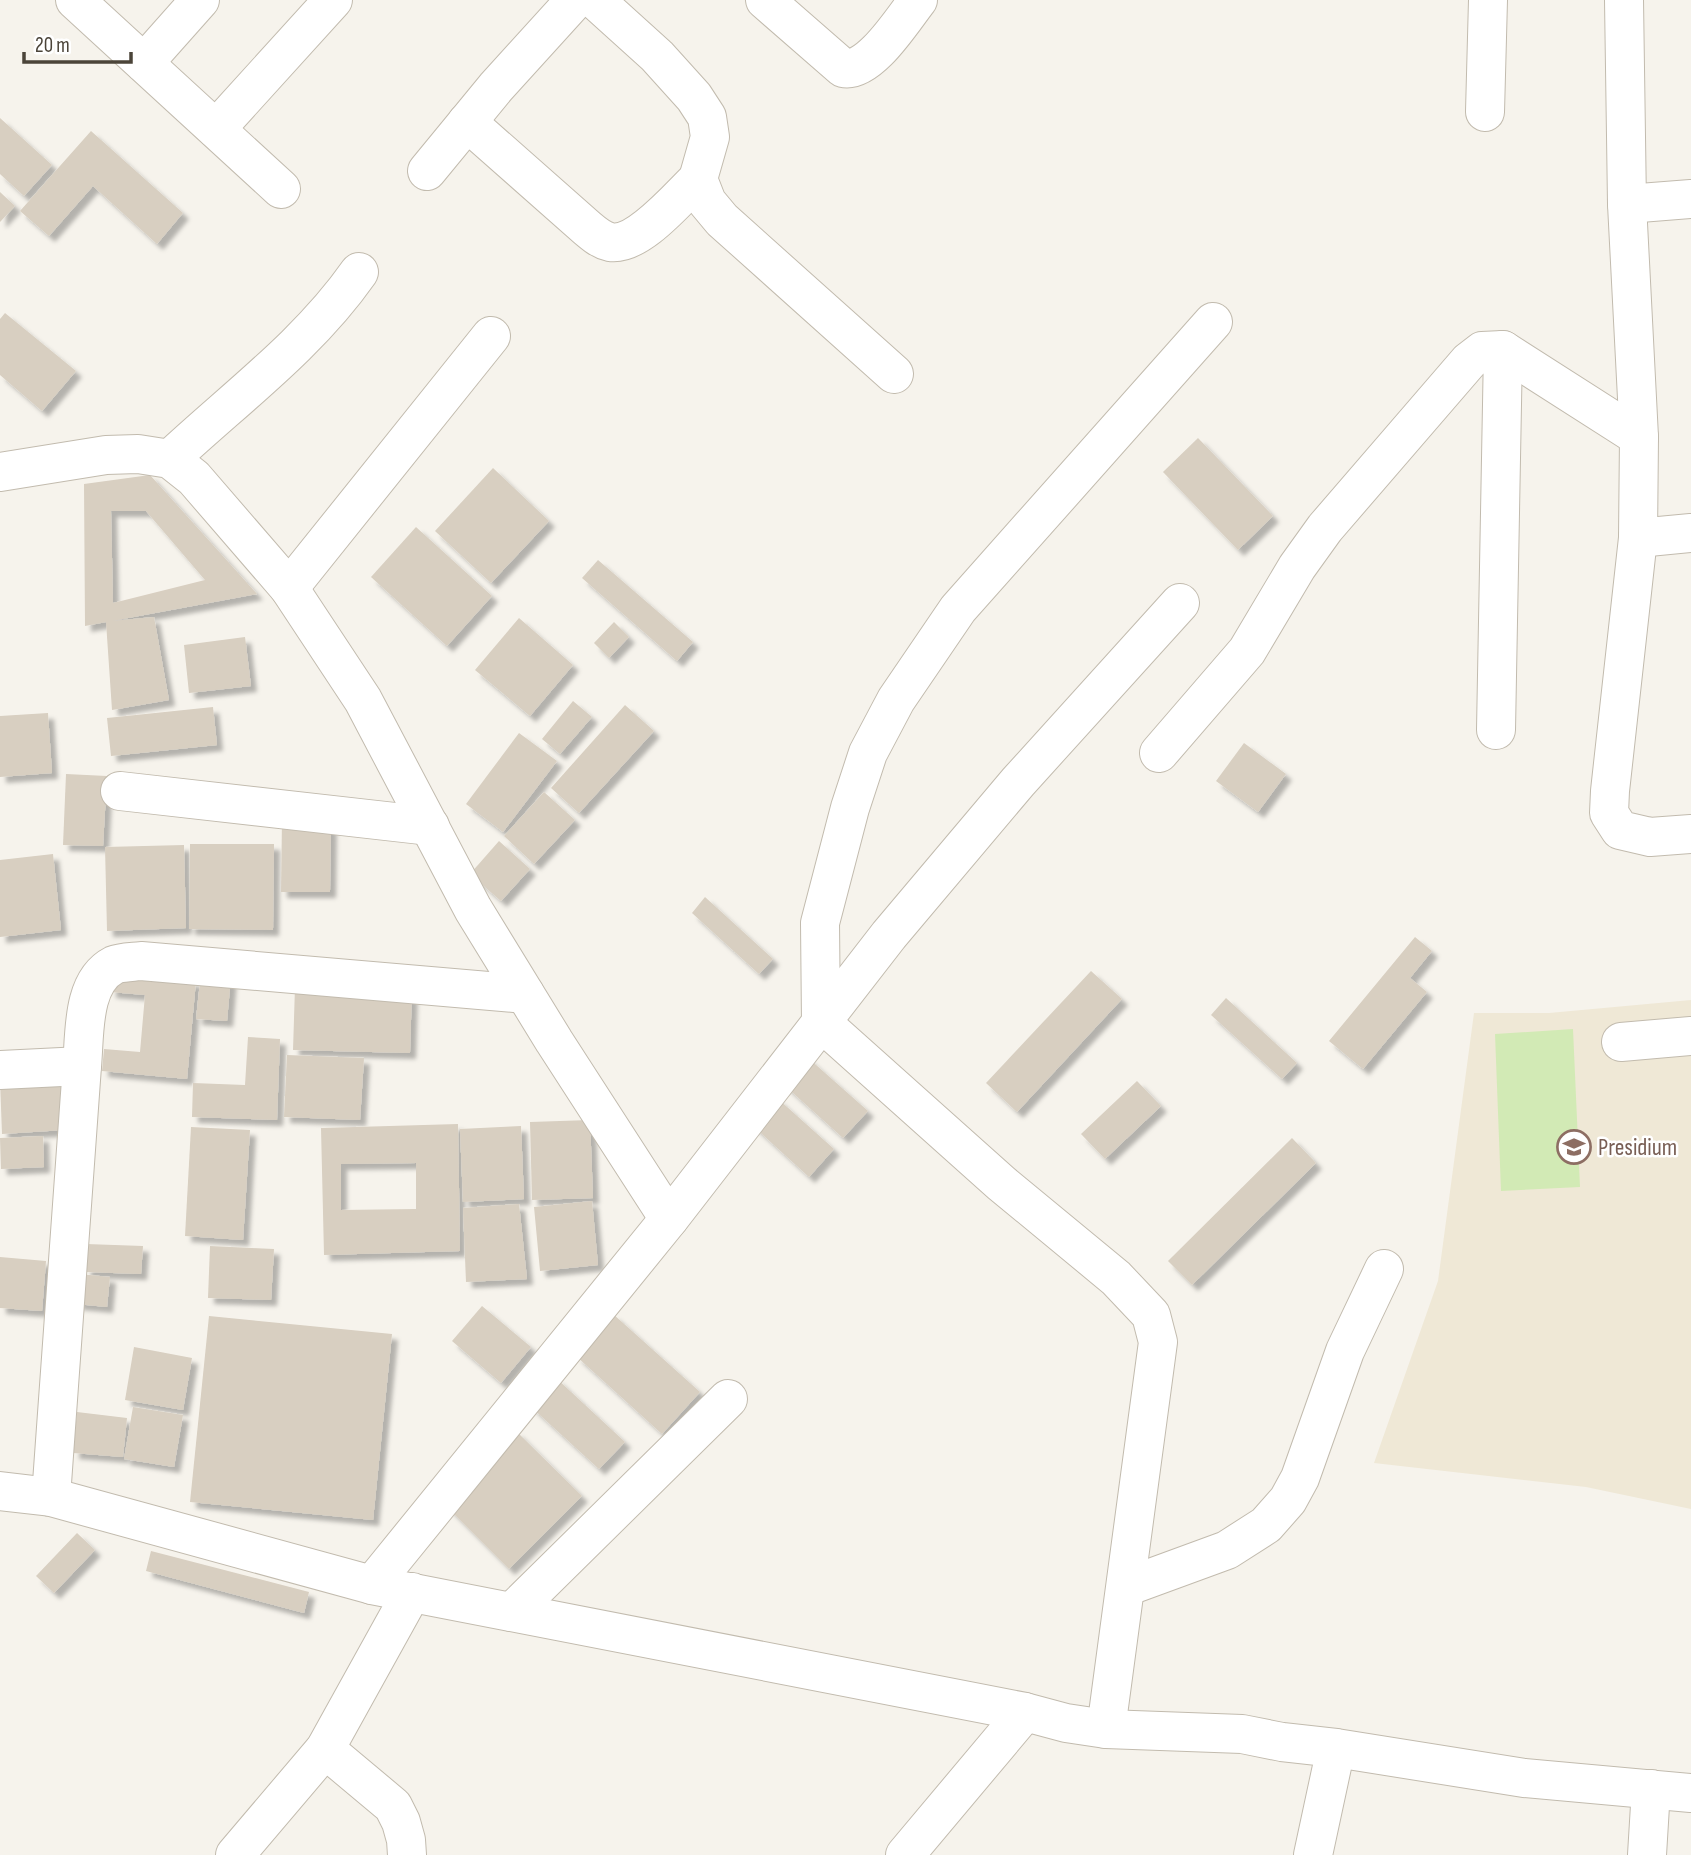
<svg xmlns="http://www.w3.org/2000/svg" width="1691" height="1855" font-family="'Sofia Sans Condensed',sans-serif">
  <defs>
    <filter id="shadow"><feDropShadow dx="6" dy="6" stdDeviation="2" flood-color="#0004"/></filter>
  </defs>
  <rect width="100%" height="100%" fill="#f6f3ec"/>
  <!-- education -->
  <path fill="#efe8d6" d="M1691,1000V1509L1586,1487L1374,1463L1438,1281L1474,1013H1549Z"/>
  <!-- green -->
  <path fill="#d2eab5" d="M1573,1029L1580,1187L1501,1191L1495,1034Z"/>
  <!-- building -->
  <g fill="#d8cfc1" fill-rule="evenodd" filter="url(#shadow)">
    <path d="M0,118L52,165L24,196L0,174Z"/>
    <path d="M91,131L183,213L157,244L93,186L49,236L20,211Z"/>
    <path d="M0,192L15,206L0,222Z"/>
    <path d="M5,313L76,371L42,411L0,375V319Z"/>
    <path d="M1198,438L1273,516L1238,550L1163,472Z"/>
    <path d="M493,468L549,521L491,583L435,531Z"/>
    <path d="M150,475L257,594L112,621L154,617L169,700L112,710L106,622L85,626L84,484ZM111,511H146L205,580L113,603Z"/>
    <path d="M416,527L492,596L447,646L371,577Z"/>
    <path d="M598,560L693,642L677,661L582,578Z"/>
    <path d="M519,618L573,665L530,716L475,670Z"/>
    <path d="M614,622L629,637L609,658L594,643Z"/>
    <path d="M245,637L251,686L189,693L184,645Z"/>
    <path d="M573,701L592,717L560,754L542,739Z"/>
    <path d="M625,705L654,731L579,813L551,788Z"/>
    <path d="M213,707L217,745L111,756L107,718Z"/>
    <path d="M48,713L52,773L0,777V716Z"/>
    <path d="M519,733L557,761L503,832L466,804Z"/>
    <path d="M1244,743L1286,774L1258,812L1216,781Z"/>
    <path d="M66,774L107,776L103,846L63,845Z"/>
    <path d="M544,792L575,820L534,864L504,836Z"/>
    <path d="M282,819H331L330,892H281Z"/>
    <path d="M499,841L530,869L501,901L470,874Z"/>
    <path d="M190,844H274L273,930L189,929Z"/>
    <path d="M184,845L186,928L107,931L105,847Z"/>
    <path d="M53,854L61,930L0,937V860Z"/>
    <path d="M705,897L773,959L759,974L692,913Z"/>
    <path d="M1415,937L1432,951L1410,978L1427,992L1363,1069L1329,1041Z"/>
    <path d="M1091,971L1122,999L1017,1112L986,1083Z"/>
    <path d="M111,973L196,981L187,1079L102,1071L104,1049L140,1052L145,995L110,992Z"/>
    <path d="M201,973L231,976L227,1021L196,1019Z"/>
    <path d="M295,986L412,988L410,1053L293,1050Z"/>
    <path d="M1226,998L1297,1063L1282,1079L1211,1015Z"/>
    <path d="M248,1037L280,1039L277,1120L192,1117L193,1083L245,1085Z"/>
    <path d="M287,1055L364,1058L360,1120L284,1117Z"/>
    <path d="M807,1057L868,1111L843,1138L783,1084Z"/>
    <path d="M61,1076L64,1130L2,1134L0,1080Z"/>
    <path d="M1137,1081L1161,1106L1105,1159L1081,1134Z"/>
    <path d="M777,1098L834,1149L809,1177L752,1125Z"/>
    <path d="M590,1120L593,1198L532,1200L530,1122Z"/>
    <path d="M458,1124L460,1251L324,1255L321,1128ZM416,1163V1209L341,1210V1164Z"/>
    <path d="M521,1126L524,1199L463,1202L460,1129Z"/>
    <path d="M191,1127L250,1130L243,1240L185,1236Z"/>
    <path d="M43,1136L44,1167L1,1169L0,1138Z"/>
    <path d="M1292,1138L1316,1163L1192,1285L1168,1261Z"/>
    <path d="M592,1201L598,1265L540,1271L534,1207Z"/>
    <path d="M519,1204L527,1279L466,1282L463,1208Z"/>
    <path d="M86,1244L143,1246L141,1274L85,1272Z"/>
    <path d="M210,1246L274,1249L271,1300L208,1298Z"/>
    <path d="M0,1257L46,1261L42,1311L0,1308Z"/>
    <path d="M79,1274L110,1277L107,1307L76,1304Z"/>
    <path d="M482,1306L531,1347L501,1383L452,1341Z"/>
    <path d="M613,1314L700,1392L662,1434L576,1356Z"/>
    <path d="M209,1316L392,1334L373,1520L190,1502Z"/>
    <path d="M134,1347L192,1358L183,1410L125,1400Z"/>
    <path d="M556,1378L625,1442L599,1469L530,1406Z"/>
    <path d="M133,1407L183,1415L174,1467L124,1459Z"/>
    <path d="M77,1412L127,1418L123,1457L73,1453Z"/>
    <path d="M516,1431L582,1496L509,1569L444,1504Z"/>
    <path d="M77,1533L95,1550L54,1593L36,1576Z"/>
    <path d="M151,1551L309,1592L304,1613L146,1571Z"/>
  </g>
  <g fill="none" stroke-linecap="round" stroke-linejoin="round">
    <!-- minor casing -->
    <g stroke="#c2bbae" stroke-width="40">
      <g id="minor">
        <path d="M75,0L281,189"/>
        <path d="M595,0L657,56L694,97L707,117L710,137L698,179L707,202L722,220L894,374"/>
        <path d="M765,0L843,68C869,74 903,19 918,0"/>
        <path d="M1624,0L1627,204L1639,437L1638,538L1610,791L1609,813L1620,830L1650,837L1691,834"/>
        <path d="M144,63L200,0"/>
        <path d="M1485,112L1488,0"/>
        <path d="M467,122L587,228C594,234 601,240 610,242C638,247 679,197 698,179"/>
        <path d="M216,129L333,0"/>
        <path d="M427,171L496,87L575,0"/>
        <path d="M1627,204L1691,199"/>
        <path d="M170,459C234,399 308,345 359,272"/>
        <path d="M0,472L106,455L138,454L170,459L194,478L289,588L363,700L473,909L554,1041L669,1219"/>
        <path d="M1638,538L1691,533"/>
        <path d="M289,588L491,336"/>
        <path d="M1496,730L1503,350"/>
        <path d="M1159,753L1247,651L1297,567L1325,528L1469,361L1482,351L1503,350L1639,437"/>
        <path d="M120,791L430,826"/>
        <path d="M1621,1042L1691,1036"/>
        <path d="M0,1070L82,1066"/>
        <path d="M0,1491L51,1497L372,1585L1025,1712L1066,1723L1106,1729L1242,1734L1282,1742L1336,1748L1524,1778L1691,1793"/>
        <path d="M51,1497L82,1066C85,1035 81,982 114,965C121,962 133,962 141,961L525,994"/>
        <path d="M372,1585L669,1219L889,935L1018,782L1180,603"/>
        <path d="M1126,1587L1227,1550L1266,1525L1288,1500L1300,1478L1345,1351L1384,1269"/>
        <path d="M512,1612L728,1399"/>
        <path d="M1106,1729L1158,1342L1151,1315L1116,1278L1001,1183L821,1022L820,923L850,808L868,753L896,700L958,609L1213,322"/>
        <path d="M325,1749L393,1806L401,1822L406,1840L407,1855"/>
        <path d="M235,1855L325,1749L412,1592"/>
        <path d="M905,1855L1025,1712"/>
        <path d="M1313,1855L1336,1748"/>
        <path d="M1647,1855L1651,1789"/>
      </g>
    </g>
    <!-- minor -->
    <use href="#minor" stroke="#fff" stroke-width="38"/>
  </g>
  <!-- icons -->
  <defs>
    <g id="school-ring" transform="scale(1.75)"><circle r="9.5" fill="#fff" stroke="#8d6e63" stroke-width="1.5"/><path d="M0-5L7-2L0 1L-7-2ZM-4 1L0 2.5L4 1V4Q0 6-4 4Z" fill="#8d6e63"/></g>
  </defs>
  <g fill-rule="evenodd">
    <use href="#school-ring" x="1574" y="1147"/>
  </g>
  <g text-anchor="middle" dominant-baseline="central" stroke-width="5" stroke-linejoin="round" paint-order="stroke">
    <!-- education labels -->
    <g font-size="24" fill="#785e54" stroke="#fff" text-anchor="start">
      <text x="1598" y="1147">Presidium</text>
    </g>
  </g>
  <!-- scale -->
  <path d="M24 52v10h107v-10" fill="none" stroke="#4b4439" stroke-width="3.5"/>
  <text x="35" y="52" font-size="21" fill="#4b4439" stroke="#ffffff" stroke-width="5" paint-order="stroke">20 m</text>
</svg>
